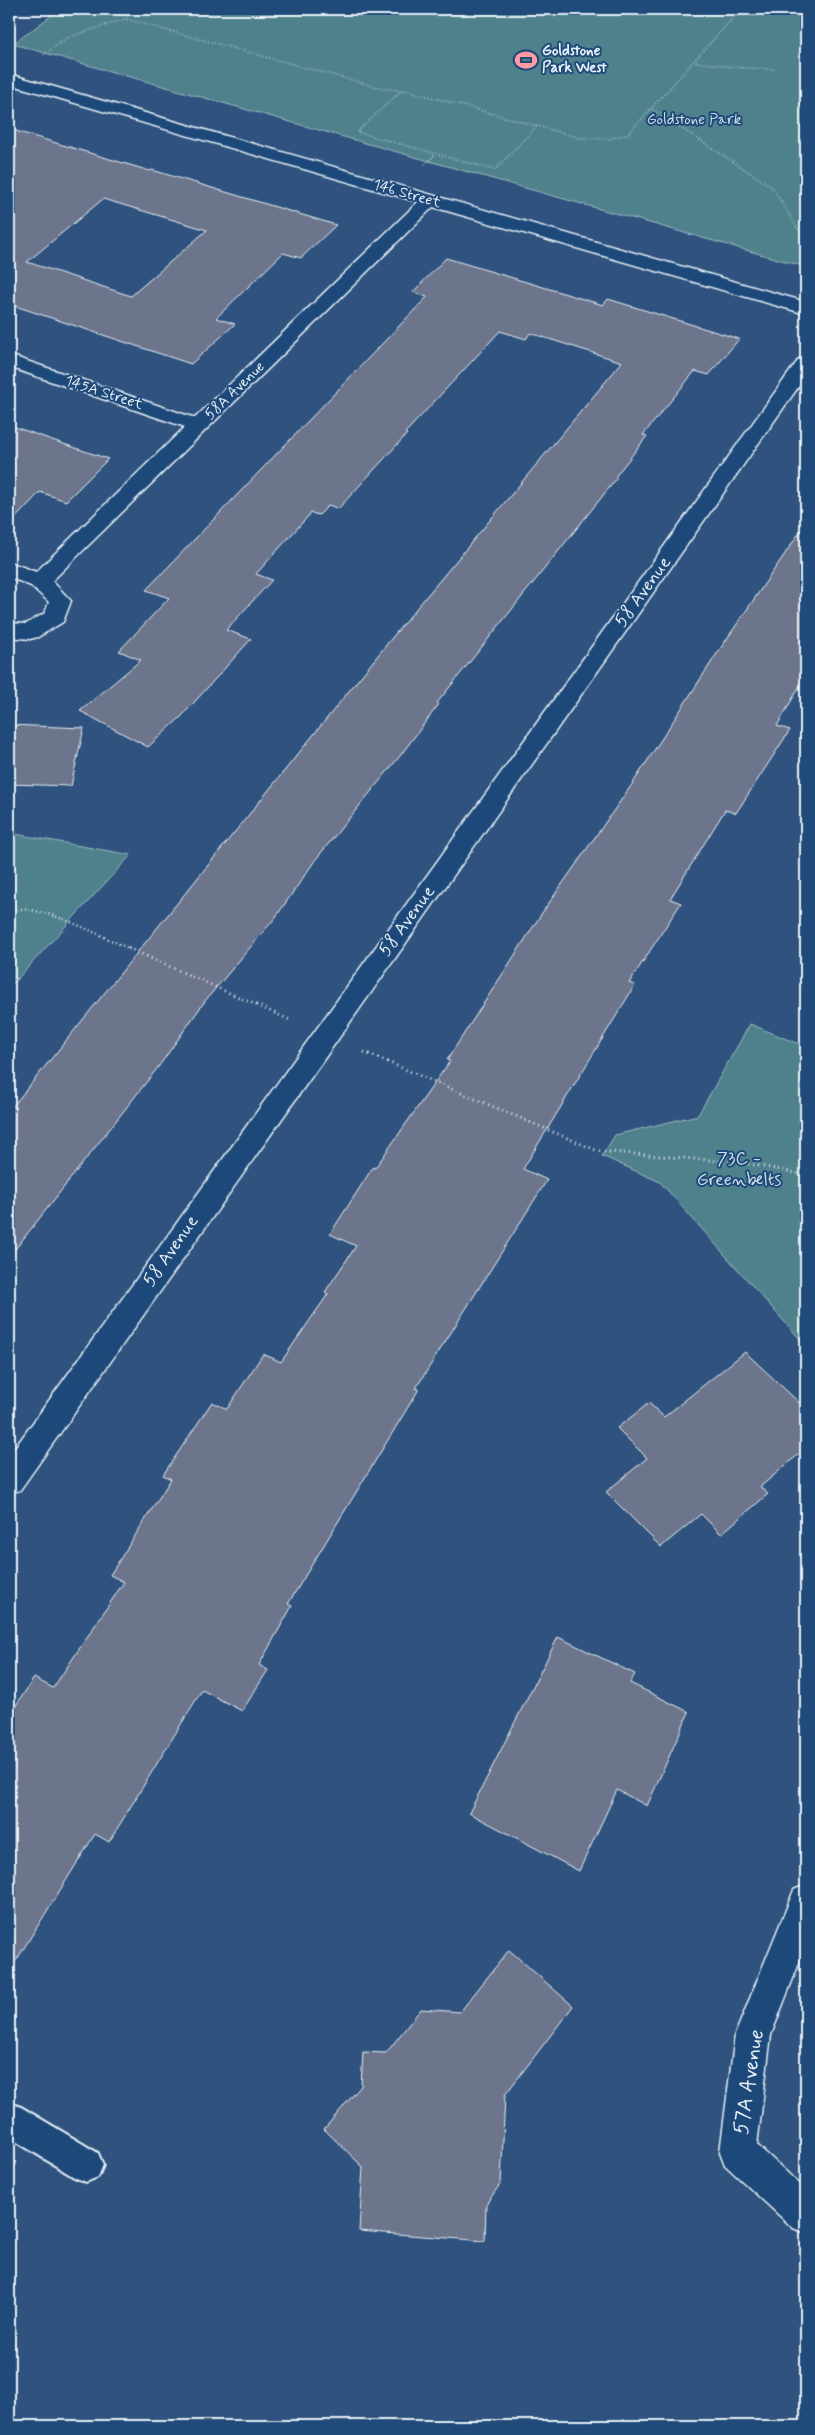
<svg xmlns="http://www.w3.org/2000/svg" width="815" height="2435" font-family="Mynerve,sans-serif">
  <rect width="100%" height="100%" fill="#2f537e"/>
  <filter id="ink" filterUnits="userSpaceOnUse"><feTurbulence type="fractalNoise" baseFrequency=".02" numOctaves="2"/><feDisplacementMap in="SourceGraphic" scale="10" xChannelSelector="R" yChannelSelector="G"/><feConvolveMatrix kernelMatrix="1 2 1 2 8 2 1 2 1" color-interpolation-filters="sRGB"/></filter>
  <g filter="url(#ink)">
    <!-- green -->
    <g fill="#50818c" stroke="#9cb9c2">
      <path d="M60,9H806V267L13,44Z"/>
      <path d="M9,833L131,855L9,988Z"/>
      <path d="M750,1024L806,1047V1346L660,1182L602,1156L615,1135L698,1115Z"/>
    </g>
    <!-- building -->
    <g fill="#6d758d" stroke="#e8f1f8" fill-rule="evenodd">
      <path d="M9,129L150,171L152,170L336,225L301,258L283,253L216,318L235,324L191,364L9,304ZM103,199L207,230L131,296L27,262Z"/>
      <path d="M446,258L603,305L608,299L739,339L709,375L695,371L643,435L647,436L615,477L617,478L437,703L439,704L400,756L316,859L275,918L205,1001L159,1066L9,1257V1111L400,628L622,362L530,333L526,339L500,331L405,433L407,434L338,509L329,505L319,515L311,513L256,574L272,580L226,630L251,639L181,717L148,747L80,711L141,660L119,651L169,598L146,590L427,297L413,292Z"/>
      <path d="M9,425L55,441L108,459L66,501L40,492L9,525Z"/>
      <path d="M806,523V675L777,726L790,730L736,813L725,810L670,899L681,903L629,983L635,985L523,1169L547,1180L416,1388L419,1389L288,1604L292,1606L259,1665L268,1670L242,1711L202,1690L109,1842L95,1834L9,1972V1716L34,1678L53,1688L124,1582L110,1575L171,1479L163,1475L212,1402L227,1409L263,1354L281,1362L328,1294L325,1292L356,1246L330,1234L373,1167L375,1168L450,1061L447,1060L544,910L633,783L718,652Z"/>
      <path d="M9,725L84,728L71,786L9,784Z"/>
      <path d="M745,1352L806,1409V1448L760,1487L768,1494L721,1534L701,1514L661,1547L606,1492L647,1458L617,1428L649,1403L664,1417Z"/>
      <path d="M558,1637L635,1674L630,1683L689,1712L647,1806L617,1790L579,1871L469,1813Z"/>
      <path d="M509,1950L573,2006L505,2095L501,2183L486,2204L485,2241L359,2231L363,2167L324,2129L361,2086L363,2052L386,2053L421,2009L460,2012Z"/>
    </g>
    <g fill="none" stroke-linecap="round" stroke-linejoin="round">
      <!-- lane casing -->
      <g stroke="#e8f1f8" stroke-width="4">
        <path id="lane" d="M9,2103L21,2107L98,2153L103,2165L98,2177L86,2182L74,2177L9,2137Z"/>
      </g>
      <!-- street casing -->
      <g stroke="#e8f1f8" stroke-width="3">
        <g id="street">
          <path d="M9,74L806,302V314L433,207L52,581L71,601L63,622L38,637L30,639L9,637V623L26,624L45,613L49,602L31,586L9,577V562L36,572L185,427L9,367V355L195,418L418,202L9,84Z"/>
          <path d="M806,1885V1945L771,2035L757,2145L806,2190V2233L793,2228L725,2165L720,2152L735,2035L794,1890Z"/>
        </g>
      </g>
      <!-- secondary casing -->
      <g stroke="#e8f1f8" stroke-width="3">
        <path id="secondary" d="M806,357V376L20,1490L9,1493V1456L799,359Z"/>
      </g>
      <!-- path-far2 -->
      <g stroke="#e8f1f8" stroke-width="2" stroke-dasharray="0.5 2.5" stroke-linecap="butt">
        <path d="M133,9L125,19L381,88L409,91L581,138L609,139L628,134L741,9"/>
        <path d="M44,55L66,38L125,19"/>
        <path d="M696,62L742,68L776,69"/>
        <path d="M402,90L357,132L495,170L537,126"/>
        <path d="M652,109L772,187L806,242"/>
        <path d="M425,164L436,154"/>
      </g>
      <!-- path-far1 -->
      <path stroke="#e8f1f8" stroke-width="2.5" stroke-dasharray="1 3" stroke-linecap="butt" d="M9,909C47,906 96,934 130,949"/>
      <!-- path -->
      <g stroke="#e8f1f8" stroke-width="3" stroke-dasharray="1 4" stroke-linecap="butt">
        <path d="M128,948L290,1020"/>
        <path d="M364,1052L598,1151L745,1163L806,1175"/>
      </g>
      <!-- lane -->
      <use href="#lane" fill="#1f4a7a" fill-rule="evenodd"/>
      <!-- street -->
      <use href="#street" fill="#1f4a7a" fill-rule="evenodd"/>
      <!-- secondary -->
      <use href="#secondary" fill="#1f4a7a" fill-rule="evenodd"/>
    </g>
  </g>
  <!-- icons -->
  <defs>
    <g id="stadium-bare" transform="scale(1.725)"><path d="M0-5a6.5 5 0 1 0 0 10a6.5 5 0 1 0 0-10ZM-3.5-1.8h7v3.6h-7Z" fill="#ff9aa2" stroke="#1f4a7a" stroke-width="2.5" paint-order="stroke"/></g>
  </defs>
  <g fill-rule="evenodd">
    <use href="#stadium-bare" x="526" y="60"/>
  </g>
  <g text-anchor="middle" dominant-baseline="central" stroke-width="4" stroke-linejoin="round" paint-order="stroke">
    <!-- far-poi labels -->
    <g font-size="15" font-weight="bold" fill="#e8f1f8" stroke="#1f4a7a" text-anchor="start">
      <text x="542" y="51">Goldstone<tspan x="542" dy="17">Park West</tspan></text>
    </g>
    <!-- far-park labels -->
    <g font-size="15" fill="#d1e0e8" stroke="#1f4a7a">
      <text x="694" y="120">Goldstone Park</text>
    </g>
    <!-- far-street labels -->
    <g font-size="15" fill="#e8f1f8" stroke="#1f4a7a">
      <text transform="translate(407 194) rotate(16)">146 Street</text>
      <text transform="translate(235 391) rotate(-44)">58A Avenue</text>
      <text transform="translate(104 393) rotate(18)">145A Street</text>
    </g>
    <!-- street labels -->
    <g font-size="18" fill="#e8f1f8" stroke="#1f4a7a">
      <text transform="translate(643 592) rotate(-54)">58 Avenue</text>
      <text transform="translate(407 921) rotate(-54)">58 Avenue</text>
      <text transform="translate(171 1251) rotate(-55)">58 Avenue</text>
    </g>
    <!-- park labels -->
    <g font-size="18" fill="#d1e0e8" stroke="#1f4a7a">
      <text x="739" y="1159">73C -<tspan x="739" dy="21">Greenbelts</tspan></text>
    </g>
    <!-- near-street labels -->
    <g font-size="21" fill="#e8f1f8" stroke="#1f4a7a">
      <text transform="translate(749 2082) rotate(-81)">57A Avenue</text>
    </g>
  </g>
  <!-- margin -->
  <rect width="815" height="2435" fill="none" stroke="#1f4a7a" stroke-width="30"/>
  <rect x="15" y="15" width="785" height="2405" fill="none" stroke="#e8f1f8" stroke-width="2" filter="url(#ink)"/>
</svg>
